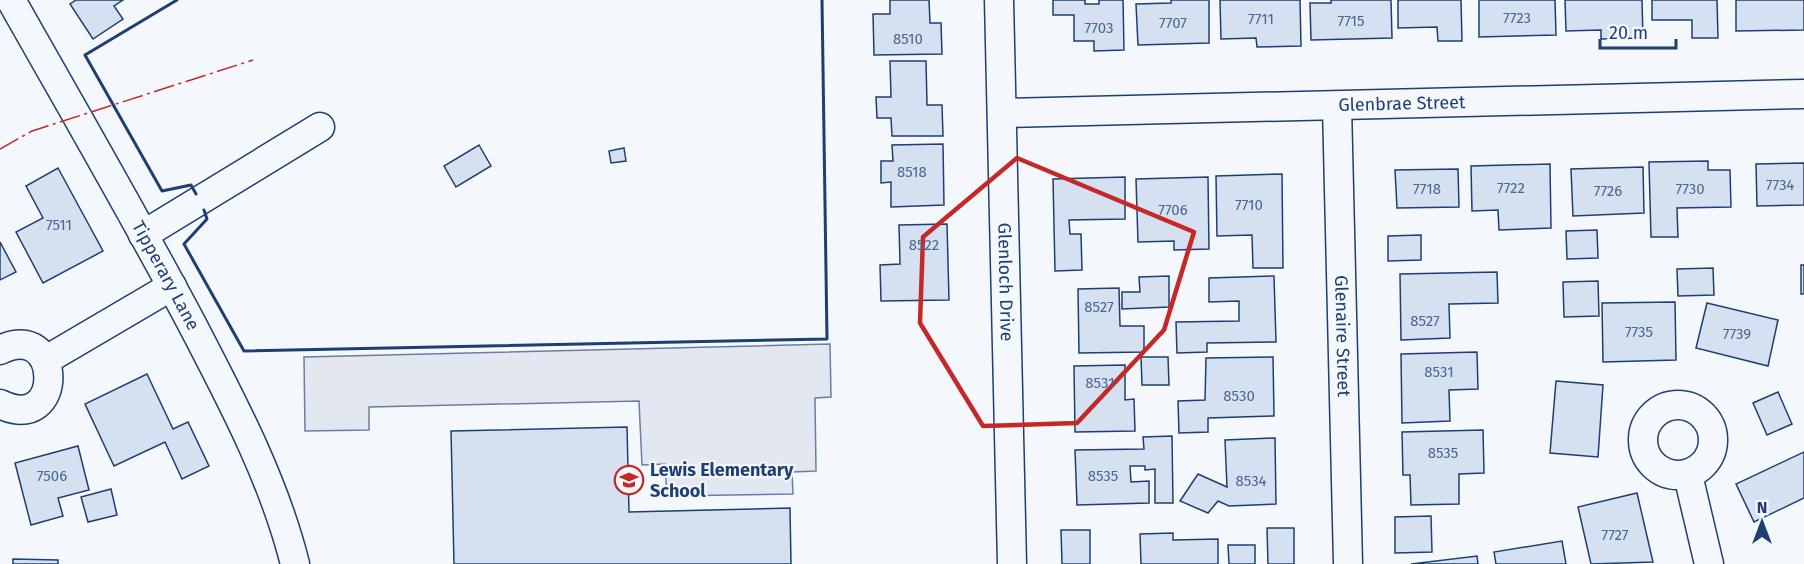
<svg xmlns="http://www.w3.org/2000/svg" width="1804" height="564" font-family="'Fira Sans',sans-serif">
  <rect width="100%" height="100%" fill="#f4f7fb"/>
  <!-- parking -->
  <path fill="#e3e8f0" stroke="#687fa3" stroke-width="1.5" d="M830,344L831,397L815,398L816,471L792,472L793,494L667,496L665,464L642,465L639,401L369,407V430L305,431L304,357Z"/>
  <!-- building -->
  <g fill="#d5e0f0" stroke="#1d3f73" stroke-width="1.5">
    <path d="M76,0H123L114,6L123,19L93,39L70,4Z"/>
    <path d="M890,0H929L930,23H941L942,54L874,55L873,14H890Z"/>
    <path d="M1053,0H1085V4H1099V0H1123L1124,50L1094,51V41H1074V15H1053Z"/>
    <path d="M1171,0H1209V43L1138,45L1136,4L1171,3Z"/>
    <path d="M1220,0H1300L1301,46L1257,47L1256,38L1221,39Z"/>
    <path d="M1331,0H1391L1392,38L1311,40L1310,3H1331Z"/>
    <path d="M1398,0H1461L1462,41H1438L1437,27L1398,28Z"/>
    <path d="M1479,0H1555L1556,35L1479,37Z"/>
    <path d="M1565,0H1642L1643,38L1601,39V30L1566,31Z"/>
    <path d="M1652,0H1717L1718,38H1692V20H1652Z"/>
    <path d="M1736,0H1804V30L1736,31Z"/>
    <path d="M890,61H926L927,105H942L943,136H892L891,118H877L876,97H891Z"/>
    <path d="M943,144L944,205L891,207V182L881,183V161H893L892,145Z"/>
    <path d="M479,145L491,166L456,187L444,166Z"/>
    <path d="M624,148L626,161L611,163L609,151Z"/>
    <path d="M1708,161V170H1730L1731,207L1677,208L1678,237H1651L1649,162Z"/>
    <path d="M1804,163V205L1757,206L1756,164Z"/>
    <path d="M1550,164L1551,228L1499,230L1498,210L1472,211L1471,166Z"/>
    <path d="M1643,167L1644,213L1573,216L1571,169Z"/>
    <path d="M58,168L103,251L43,283L16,232L43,218L26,186Z"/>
    <path d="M1458,169L1459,207L1397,208L1395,170Z"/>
    <path d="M1282,174L1283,268H1253L1252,235L1217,236L1216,176Z"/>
    <path d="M1125,177V219L1069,220L1070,234H1081L1082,270L1055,271L1053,179Z"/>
    <path d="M1208,177L1209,249L1174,250V241L1138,242L1136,179Z"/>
    <path d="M947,224L949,300L881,301L880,265L900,264L899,225Z"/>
    <path d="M1597,230L1598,258L1567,259L1566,231Z"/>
    <path d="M1421,235V260L1388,261V236Z"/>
    <path d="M0,242L16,272L0,280Z"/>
    <rect x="1801" y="265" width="3" height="29"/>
    <path d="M1713,268L1714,295L1678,296L1677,269Z"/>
    <path d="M1497,272L1498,303L1449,304L1450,338L1401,340L1400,274Z"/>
    <path d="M1169,276V307L1122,309V292H1140L1139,277Z"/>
    <path d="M1274,276L1276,342L1207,343V352L1177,353L1176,322L1239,321V301L1209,302V278Z"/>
    <path d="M1598,281L1599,316L1564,317L1563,282Z"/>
    <path d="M1119,288L1120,326H1144V352L1079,353L1078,289Z"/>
    <path d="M1675,302L1676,360L1603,362L1602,303Z"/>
    <path d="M1707,303L1778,320L1768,366L1696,348Z"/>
    <path d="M1477,352L1478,389L1449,390L1450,421L1402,423L1401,354Z"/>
    <path d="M1141,357H1168L1169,385H1142Z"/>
    <path d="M1273,357L1274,416L1208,418V432L1179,433L1178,401L1205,400L1206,358Z"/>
    <path d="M1125,365V400L1134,399L1135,431L1075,432L1074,366Z"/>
    <path d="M147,374L173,429L188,422L209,466L182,479L165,442L114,466L85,404Z"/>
    <path d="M1556,381L1603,385L1598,457L1550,453Z"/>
    <path d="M1778,392L1792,424L1767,435L1753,403Z"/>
    <path d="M627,427L629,512L790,508L791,564H454L451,431Z"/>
    <path d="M1483,430L1484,473L1459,474V504L1411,505L1410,475H1403L1402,432Z"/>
    <path d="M1172,436L1173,503H1155V469L1145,470V466H1130L1131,482L1149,481V503L1077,505L1075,450L1144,449L1143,437Z"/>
    <path d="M1275,438L1276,504L1229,506L1218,501L1208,513L1180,501L1198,474L1227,487L1225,440Z"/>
    <path d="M78,446L89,490L58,498L63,516L31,525L15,463Z"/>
    <path d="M1804,452V498L1754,522L1736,484Z"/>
    <path d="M111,489L117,515L88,522L81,497Z"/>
    <path d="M1637,493L1653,562L1591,564L1578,507Z"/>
    <path d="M1431,516L1432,552L1395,553V517Z"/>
    <path d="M1267,528H1294V564H1268Z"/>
    <path d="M1061,530H1090V564H1062Z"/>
    <path d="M1173,533V540L1218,539V564H1141L1140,534Z"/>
    <path d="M1562,541L1566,564H1496L1494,552Z"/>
    <path d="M1228,545H1255V564H1229Z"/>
    <path d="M1477,556L1478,564H1411Z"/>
    <path d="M13,559L58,560V564H13Z"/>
  </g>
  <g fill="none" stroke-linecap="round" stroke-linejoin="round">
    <!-- minor casing -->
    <g stroke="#1d3f73" stroke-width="31">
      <g id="minor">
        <path id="s1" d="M11,0C72,108 135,216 193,326C233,403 274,480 295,564"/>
        <path id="s2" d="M999,0L1012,564"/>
        <path id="s3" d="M1337,106L1348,564"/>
        <path id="s4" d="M1002,113L1804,94"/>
        <path d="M143,235L320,127"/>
        <path d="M0,350C63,318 66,436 0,404"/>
        <path d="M46,360L172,286"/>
        <circle cx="1678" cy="440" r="35"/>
        <path d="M1688,475L1709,564"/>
      </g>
    </g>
    <!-- minor -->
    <use href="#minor" stroke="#f4f7fb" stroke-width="28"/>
    <!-- wall -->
    <g stroke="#1d3f73" stroke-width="3">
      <path d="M177,0L85,55L162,191L191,185L196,194"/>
      <path d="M204,210L207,219L184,244L244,351L827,339L822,0"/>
    </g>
    <!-- power -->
    <path stroke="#c62828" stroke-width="1.5" stroke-dasharray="21 4.5 3 4.5" stroke-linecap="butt" d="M0,149L32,131L253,60"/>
  </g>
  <!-- marked area -->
  <path fill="none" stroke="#c62828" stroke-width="4.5" stroke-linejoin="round" d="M1017,158L1194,232L1164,330L1077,423L983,426L920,323L923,237Z"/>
  <!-- icons -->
  <defs>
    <g id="school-ring" transform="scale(1.5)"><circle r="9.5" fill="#f4f7fb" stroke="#c62828" stroke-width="1.5"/><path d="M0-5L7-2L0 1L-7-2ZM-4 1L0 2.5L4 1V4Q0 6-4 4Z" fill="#c62828"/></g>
  </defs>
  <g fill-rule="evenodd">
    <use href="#school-ring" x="629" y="480"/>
  </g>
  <g text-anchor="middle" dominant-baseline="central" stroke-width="4.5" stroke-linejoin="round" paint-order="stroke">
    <!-- number labels -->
    <g font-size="15" fill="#4b6792">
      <text x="1517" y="18">7723</text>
      <text x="1261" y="19">7711</text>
      <text x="1351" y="21">7715</text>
      <text x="1173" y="23">7707</text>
      <text x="1099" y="28">7703</text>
      <text x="908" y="39">8510</text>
      <text x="912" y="172">8518</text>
      <text x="1780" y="185">7734</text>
      <text x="1511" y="188">7722</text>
      <text x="1427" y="189">7718</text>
      <text x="1690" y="189">7730</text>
      <text x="1608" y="191">7726</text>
      <text x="1249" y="205">7710</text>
      <text x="1173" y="210">7706</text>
      <text x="59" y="225">7511</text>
      <text x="924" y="245">8522</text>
      <text x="1099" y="307">8527</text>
      <text x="1425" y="321">8527</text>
      <text x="1639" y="332">7735</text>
      <text x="1737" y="334">7739</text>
      <text x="1439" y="372">8531</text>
      <text x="1100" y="383">8531</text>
      <text x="1239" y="396">8530</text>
      <text x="1443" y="453">8535</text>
      <text x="52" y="476">7506</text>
      <text x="1103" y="476">8535</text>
      <text x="1251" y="481">8534</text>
      <text x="1615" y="535">7727</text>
    </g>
    <!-- street labels -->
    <g font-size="18" fill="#1d3f73" stroke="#f4f7fb">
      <text stroke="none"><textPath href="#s4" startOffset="400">Glenbrae Street</textPath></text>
      <text stroke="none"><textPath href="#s1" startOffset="316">Tipperary Lane</textPath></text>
      <text stroke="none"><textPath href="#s2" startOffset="282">Glenloch Drive</textPath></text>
      <text stroke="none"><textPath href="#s3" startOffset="230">Glenaire Street</textPath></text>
    </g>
    <!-- poi labels -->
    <g font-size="18" font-weight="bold" fill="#1d3f73" stroke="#f4f7fb" text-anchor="start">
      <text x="650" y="470">Lewis Elementary<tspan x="650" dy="21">School</tspan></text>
    </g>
  </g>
  <!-- north arrow -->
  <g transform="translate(1762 522)" stroke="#f4f7fb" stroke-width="4.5" paint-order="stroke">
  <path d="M0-4.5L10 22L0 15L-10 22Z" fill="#1d3f73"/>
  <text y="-9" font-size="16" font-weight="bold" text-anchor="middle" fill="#1d3f73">N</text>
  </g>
  <!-- scale -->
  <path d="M1600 39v9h76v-9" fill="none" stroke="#1d3f73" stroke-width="3"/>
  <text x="1609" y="39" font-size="18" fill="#1d3f73" stroke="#f4f7fb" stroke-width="4.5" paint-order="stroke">20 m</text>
</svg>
